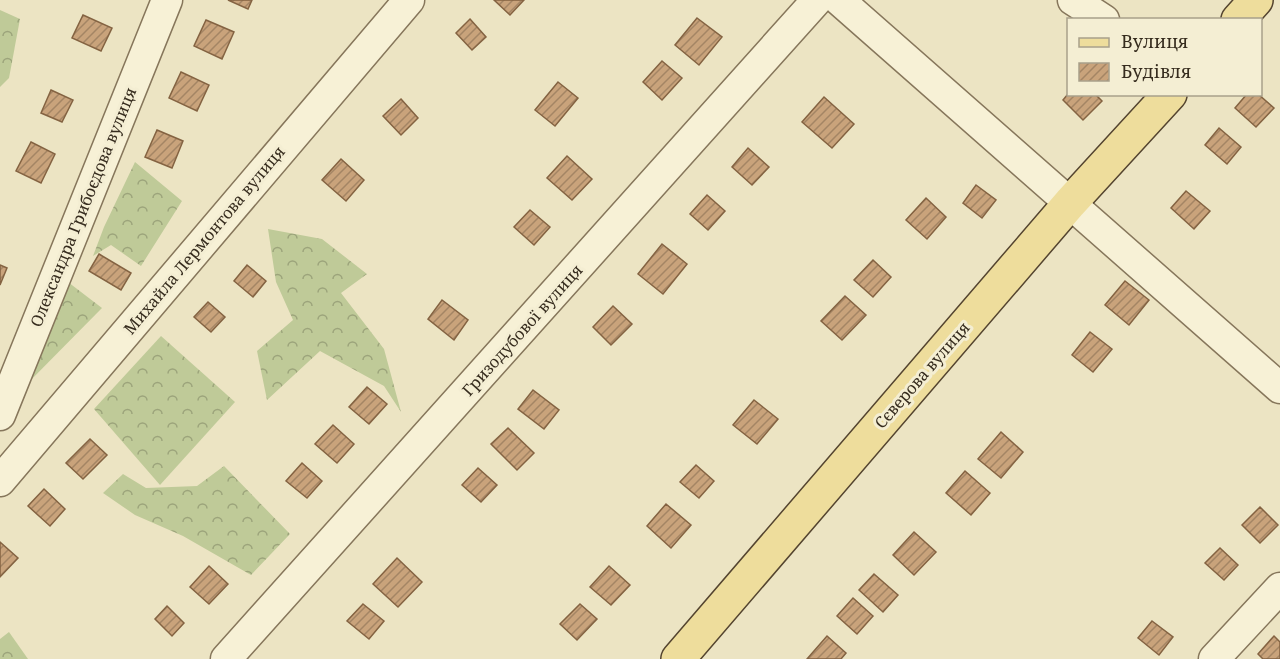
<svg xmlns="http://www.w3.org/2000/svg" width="1280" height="659" font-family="'Noto Serif',serif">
  <defs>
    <pattern id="forest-crowns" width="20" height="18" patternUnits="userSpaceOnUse" patternTransform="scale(1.5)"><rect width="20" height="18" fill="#bfca98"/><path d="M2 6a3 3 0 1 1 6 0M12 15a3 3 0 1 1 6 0" fill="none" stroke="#9ca47b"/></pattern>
    <pattern id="building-hatch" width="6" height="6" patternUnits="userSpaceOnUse" patternTransform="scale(1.5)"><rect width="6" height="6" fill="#c9a37b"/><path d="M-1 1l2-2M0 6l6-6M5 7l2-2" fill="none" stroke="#a48564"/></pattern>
  </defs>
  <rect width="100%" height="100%" fill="#ece4c3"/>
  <!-- forest -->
  <g fill="url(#forest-crowns)">
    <path d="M0,10L20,19L9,78L0,87Z"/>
    <path d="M135,162L182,201L141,266L111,245L93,256L104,227Z"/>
    <path d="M268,229L322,239L367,274L341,293L384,349L401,412L384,386L320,351L267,400L257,351L293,320L276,282Z"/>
    <path d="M64,279L102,308L20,391Z"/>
    <path d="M161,336L235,402L160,485L94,409Z"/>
    <path d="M224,466L290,534L251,575L183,536L135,515L103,493L123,474L146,488L197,486Z"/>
    <path d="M9,632L28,659H0V639Z"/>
  </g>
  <!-- building -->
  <g fill="url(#building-hatch)" stroke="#846342" stroke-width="1.5">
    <path d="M228,0H252L248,9Z"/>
    <path d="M494,0H524L510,15Z"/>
    <path d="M83,15L112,28L101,51L72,38Z"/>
    <path d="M697,18L722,37L699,65L675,45Z"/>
    <path d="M470,19L486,37L472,50L456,33Z"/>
    <path d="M206,20L234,32L222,59L194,46Z"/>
    <path d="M662,61L682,78L662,100L643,82Z"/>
    <path d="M181,72L209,85L197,111L169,98Z"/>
    <path d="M558,82L578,98L555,126L535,110Z"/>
    <path d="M51,90L73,100L62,122L41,113Z"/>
    <path d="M1068,94H1095L1102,101L1083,120L1063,100Z"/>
    <path d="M1247,94H1258L1274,108L1256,127L1235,108Z"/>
    <path d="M824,97L854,124L832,148L802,122Z"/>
    <path d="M401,99L418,118L401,135L383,116Z"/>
    <path d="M1219,128L1241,147L1227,164L1205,145Z"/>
    <path d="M157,130L183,141L172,168L145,157Z"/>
    <path d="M31,142L55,154L41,183L16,171Z"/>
    <path d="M748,148L769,167L752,185L732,167Z"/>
    <path d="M567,156L592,179L572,200L547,178Z"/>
    <path d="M341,159L364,180L346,201L322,180Z"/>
    <path d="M976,185L996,200L982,218L963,203Z"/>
    <path d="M1186,191L1210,211L1194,229L1171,208Z"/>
    <path d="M707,195L725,211L708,230L690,214Z"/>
    <path d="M926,198L946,217L927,239L906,220Z"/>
    <path d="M530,210L550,227L534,245L514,227Z"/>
    <path d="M662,244L687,264L663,294L638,274Z"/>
    <path d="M99,254L131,273L121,290L89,271Z"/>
    <path d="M873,260L891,277L873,297L854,280Z"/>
    <path d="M0,265L7,268L0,285Z"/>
    <path d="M247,265L266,281L253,297L234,281Z"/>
    <path d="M1125,281L1149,300L1129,325L1105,305Z"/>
    <path d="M845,296L866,315L842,340L821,321Z"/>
    <path d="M442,300L468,320L454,340L428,319Z"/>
    <path d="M208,302L225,317L211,332L194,317Z"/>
    <path d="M613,306L632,324L611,345L593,327Z"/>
    <path d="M1090,332L1112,349L1093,372L1072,355Z"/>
    <path d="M367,387L387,404L369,424L349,407Z"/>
    <path d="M533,390L559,410L544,429L518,409Z"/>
    <path d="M754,400L778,419L757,444L733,425Z"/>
    <path d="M333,425L354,444L337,463L315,444Z"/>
    <path d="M508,428L534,453L517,470L491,444Z"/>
    <path d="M1001,432L1023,452L1001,478L978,459Z"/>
    <path d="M90,439L107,455L83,479L66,463Z"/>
    <path d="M302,463L322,481L307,498L286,481Z"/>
    <path d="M696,465L714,481L699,498L680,482Z"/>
    <path d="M478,468L497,485L481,502L462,485Z"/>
    <path d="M965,471L990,493L971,515L946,493Z"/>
    <path d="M44,489L65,509L50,526L28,506Z"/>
    <path d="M666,504L691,525L671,548L647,526Z"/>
    <path d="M1260,507L1278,525L1260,543L1242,525Z"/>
    <path d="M914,532L936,552L914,575L893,555Z"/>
    <path d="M0,542L18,558L0,577Z"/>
    <path d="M1220,548L1238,565L1224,580L1205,563Z"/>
    <path d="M397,558L422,582L398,607L373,584Z"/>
    <path d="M209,566L228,584L209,604L190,587Z"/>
    <path d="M609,566L630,585L611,605L590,587Z"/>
    <path d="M874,574L898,595L883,612L859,590Z"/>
    <path d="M853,598L873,616L857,634L837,616Z"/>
    <path d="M363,604L384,621L369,639L347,621Z"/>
    <path d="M580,604L597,619L577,640L560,624Z"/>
    <path d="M167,606L184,623L172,636L155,619Z"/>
    <path d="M1152,621L1173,637L1159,655L1138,638Z"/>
    <path d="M827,636L846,653L841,659H807Z"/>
    <path d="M1274,636L1280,642V659H1263L1258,654Z"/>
  </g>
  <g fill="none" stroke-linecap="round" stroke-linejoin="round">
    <!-- minor casing -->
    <g stroke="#86765b" stroke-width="33">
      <g id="minor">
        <path d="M839,0L1280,388"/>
        <path d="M1073,0L1104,20"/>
        <path d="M0,415L167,0"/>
        <path d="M0,481L409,0"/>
        <path d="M226,659L817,0"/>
        <path d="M1214,659L1280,588"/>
      </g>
    </g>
    <!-- major casing -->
    <g stroke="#54442f" stroke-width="36">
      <g id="major">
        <path d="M1238,20L1256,0"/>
        <path d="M678,659L1070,203L1170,94"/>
      </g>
    </g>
    <!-- minor -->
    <use href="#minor" stroke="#f7f1d6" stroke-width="30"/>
    <!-- major -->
    <use href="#major" stroke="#eedd9c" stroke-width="33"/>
  </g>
  <g text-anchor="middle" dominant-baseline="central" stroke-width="6" stroke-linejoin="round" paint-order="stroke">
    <!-- street labels -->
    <g font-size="16" fill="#362c1e" stroke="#f4eed3">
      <text transform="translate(83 207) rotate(-68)">Олександра Грибоєдова вулиця</text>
      <text transform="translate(204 240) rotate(-50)">Михайла Лермонтова вулиця</text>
      <text transform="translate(522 330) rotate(-48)">Гризодубової вулиця</text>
      <text transform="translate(922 375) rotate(-49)">Сєверова вулиця</text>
    </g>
  </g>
  <!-- legend -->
  <rect x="1067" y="18" width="195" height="78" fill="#f4eed3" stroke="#a8a08b" stroke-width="1.5"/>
  <rect x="1079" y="38" width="30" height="9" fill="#eedd9c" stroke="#a8a08b" stroke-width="1.5"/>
  <text x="1121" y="48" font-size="18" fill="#362c1e">Вулиця</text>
  <rect x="1079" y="63" width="30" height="18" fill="url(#building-hatch)" stroke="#a8a08b" stroke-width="1.5"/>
  <text x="1121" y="78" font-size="18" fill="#362c1e">Будівля</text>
</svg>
